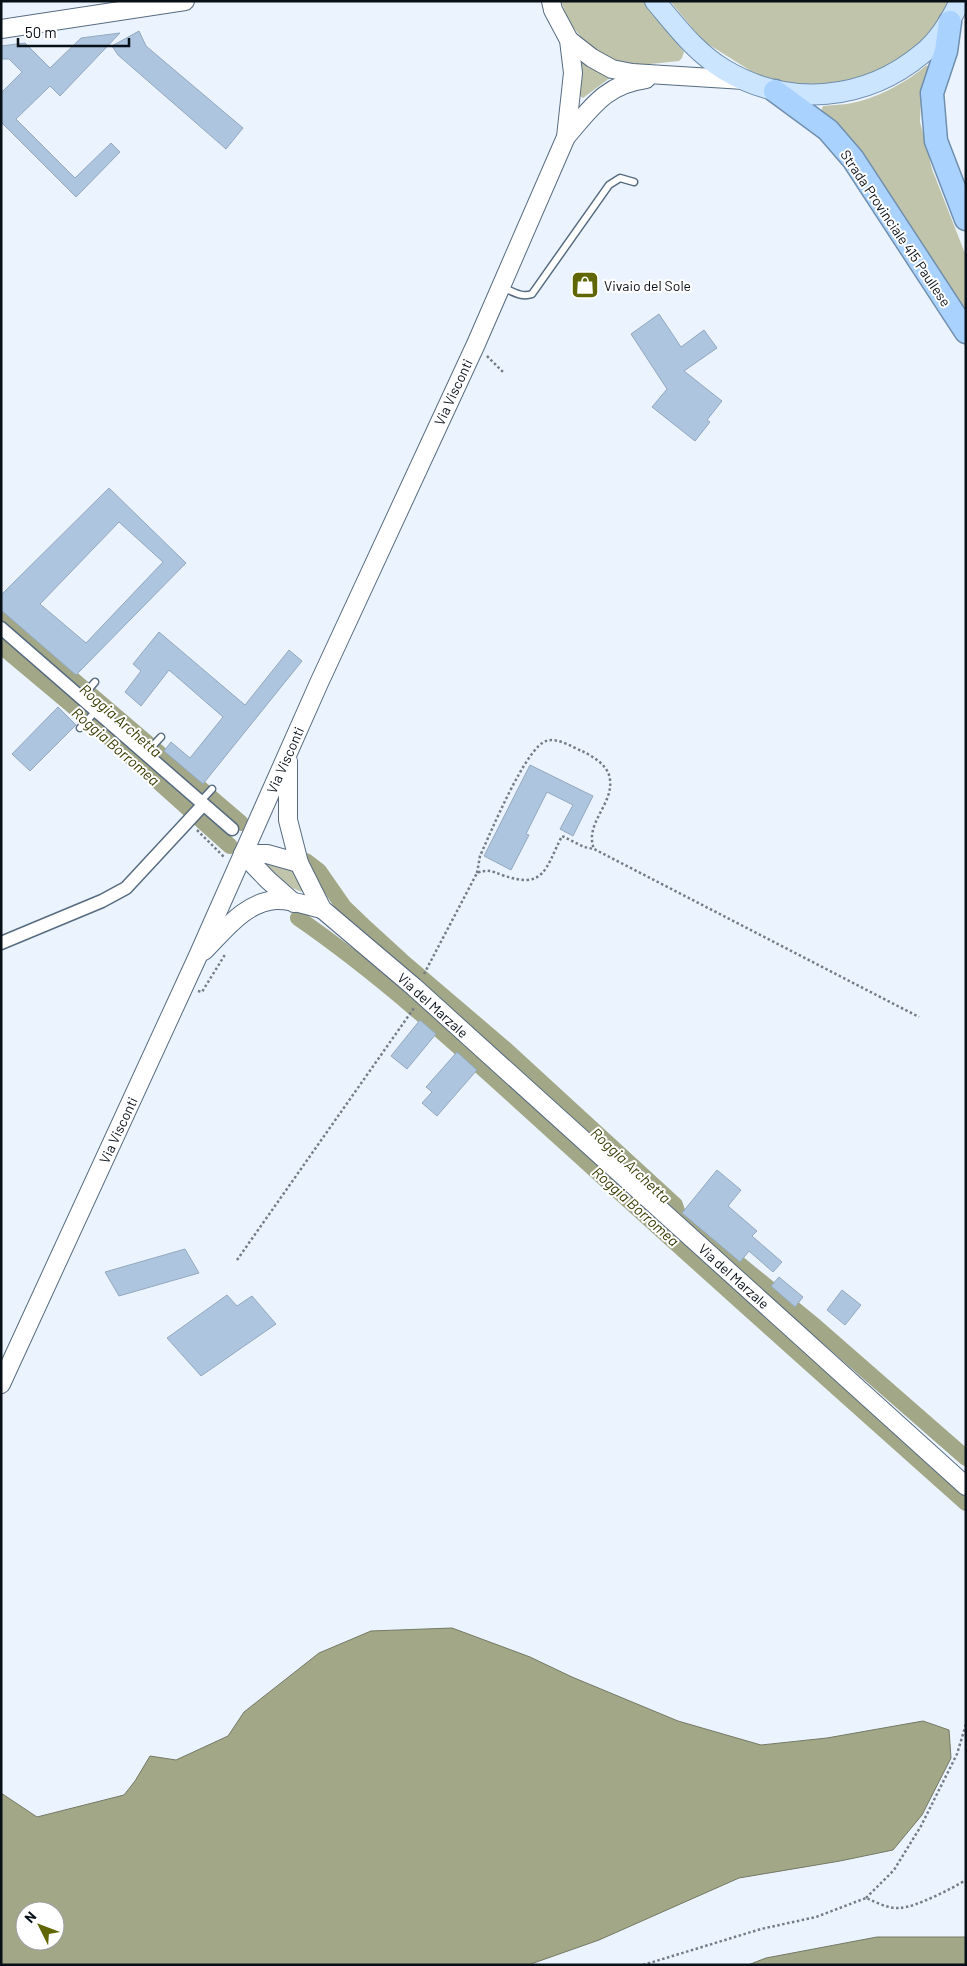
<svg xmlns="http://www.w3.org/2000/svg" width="967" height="1966" font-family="Barlow,sans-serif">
  <rect width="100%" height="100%" fill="#ebf4fe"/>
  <!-- green -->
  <g fill="#c0c4aa">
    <path d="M561,1H644L684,52L682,58L679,61L631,66L610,60L588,46L569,22Z"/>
    <path d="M670,1H958L919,49L890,67L835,86L777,84L751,71L703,41Z"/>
    <path d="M582,60L611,77L583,98L580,96L579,62Z"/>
    <path d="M927,65L929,68L921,99L920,122L932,169L966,256V319L821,111L823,106C831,105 839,105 847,104C876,99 904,84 927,65Z"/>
    <path d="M266,862C290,864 294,870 304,892C293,891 267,873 266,862Z"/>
  </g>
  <!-- water -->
  <g fill="#a2a787" stroke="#747965" fill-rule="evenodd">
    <path d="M452,1628L530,1657L572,1677L678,1721L761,1745L827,1738L923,1721L949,1730L951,1758L922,1815L893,1850L840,1861L739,1878L599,1940L528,1965H1V1793L37,1817L124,1795L135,1781L150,1756L176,1760L228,1736L244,1712L319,1653L371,1631ZM25,1911H55V1941H25Z"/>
    <path d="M877,1937H966V1965H748L766,1958Z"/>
  </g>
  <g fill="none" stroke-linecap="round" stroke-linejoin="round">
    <!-- canal -->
    <g stroke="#a2a787" stroke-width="16">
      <path d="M1,618L241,823"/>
      <path d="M1,646L86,717L230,846"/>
      <path d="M306,861L319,871L344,907L367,929L402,961L504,1048L675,1205L678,1214L815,1326L966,1458"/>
      <path d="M298,918C401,989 491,1077 584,1160C710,1275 838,1389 966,1503"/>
    </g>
  </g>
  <!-- building -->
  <g fill="#adc5df" stroke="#93a8be" fill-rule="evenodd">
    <path d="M139,31L146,46L243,128L226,149L118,55L112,46Z"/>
    <path d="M120,33L60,96L50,86L16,119L75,178L111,143L120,152L76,197L1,122V93L22,72L9,59H1V46L25,43L50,68L81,38Z"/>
    <path d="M659,314L681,347L704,330L717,348L684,371L722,401L707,420L710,422L695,441L652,407L667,389L631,334Z"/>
    <path d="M109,488L186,563L76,675L1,610V595ZM119,522L163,562L86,643L40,604Z"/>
    <path d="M159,632L245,705L289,650L302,661L203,784L164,751L171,742L190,758L223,717L169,670L141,706L125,692L141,671L133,664Z"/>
    <path d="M58,707L76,725L30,771L12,754Z"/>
    <path d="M530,765L593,796L573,836L560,829L573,805L547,792L526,834L529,835L511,870L484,856Z"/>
    <path d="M420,1020L436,1034L407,1069L391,1056Z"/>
    <path d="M457,1052L477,1070L437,1116L422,1103L432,1092L426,1087Z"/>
    <path d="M717,1170L741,1190L728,1206L757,1231L752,1236L782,1262L773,1272L749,1251L740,1262L682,1213Z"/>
    <path d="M185,1249L199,1273L119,1296L105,1272Z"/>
    <path d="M779,1277L803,1297L795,1307L771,1286Z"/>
    <path d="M842,1290L861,1305L845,1325L827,1310Z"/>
    <path d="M227,1295L237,1306L252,1296L276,1324L201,1376L167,1338Z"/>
  </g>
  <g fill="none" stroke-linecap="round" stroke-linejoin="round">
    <!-- lane casing -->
    <g stroke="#576b80" stroke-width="9">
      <g id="lane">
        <path d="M502,287C512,291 521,298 532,294L609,185L620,178L634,182"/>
        <path d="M81,698L95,682"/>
        <path d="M80,728L96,711"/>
        <path d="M145,754L161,737"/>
        <path d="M200,802L212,789"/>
      </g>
    </g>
    <!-- street casing -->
    <g stroke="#576b80" stroke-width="15">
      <g id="street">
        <path d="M1,628L232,829"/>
        <path d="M1,943L102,901L126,888L203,805"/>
      </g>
    </g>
    <!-- secondary casing -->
    <g stroke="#576b80" stroke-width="20">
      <g id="secondary">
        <path d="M1,29L185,1"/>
        <path d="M569,40L592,58L612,69L632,73L744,80"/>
        <path d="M566,137C591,108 606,84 646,79"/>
        <path d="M288,761V820L299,863L322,909L414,987L966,1486"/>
        <path d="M243,854L268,880L294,903"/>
        <path d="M243,854H267L299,863"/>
        <path d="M204,951C224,931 245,902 276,900C291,899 308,906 322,909"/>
        <path d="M1,1384L197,958L319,683L476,344L566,137L573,73L569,40L553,10L551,1"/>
      </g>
    </g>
    <!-- primary casing -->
    <g stroke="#708ead" stroke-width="22">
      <path id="primary" d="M655,1C677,27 696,53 725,70C789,108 866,101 923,53C939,40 951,20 960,1"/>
    </g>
    <!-- highway casing -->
    <g stroke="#708ead" stroke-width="25">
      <g id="highway">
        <path d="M950,22L946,51L932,93L936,141L966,219"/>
        <path d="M775,91L828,130L853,159L966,332"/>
      </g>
    </g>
    <!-- path -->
    <g stroke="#747d86" stroke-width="2.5" stroke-dasharray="2.5 2.5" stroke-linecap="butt">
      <path d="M487,356L504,373"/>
      <path d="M197,830L225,858"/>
      <path d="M477,873L480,856C490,834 526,747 546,741C557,737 572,747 582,751C594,757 609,766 610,780C613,805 584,824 594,849"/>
      <path d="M424,974L477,873C487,869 492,871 502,875C545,890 545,869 562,836L584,847L594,849L919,1017"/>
      <path d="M198,991L202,992L205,987L226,953"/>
      <path d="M237,1260L414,1008"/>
      <path d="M866,1898L894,1870L921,1826L957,1754L966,1724"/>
      <path d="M643,1965L761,1929L816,1917L866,1898C876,1902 888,1909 900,1908C916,1907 951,1889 966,1880"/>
    </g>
    <!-- lane -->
    <use href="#lane" stroke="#fff" stroke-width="6"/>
    <!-- street -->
    <use href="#street" stroke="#fff" stroke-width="12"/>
    <!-- secondary -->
    <use href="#secondary" stroke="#fff" stroke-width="18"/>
    <!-- primary -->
    <use href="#primary" stroke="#cbe5fe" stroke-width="20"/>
    <!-- highway -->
    <use href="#highway" stroke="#a9d3fe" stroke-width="22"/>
  </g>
  <!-- icons -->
  <defs>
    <g id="shop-square" transform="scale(1.4375)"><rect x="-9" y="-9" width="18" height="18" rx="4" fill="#606604" stroke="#fff"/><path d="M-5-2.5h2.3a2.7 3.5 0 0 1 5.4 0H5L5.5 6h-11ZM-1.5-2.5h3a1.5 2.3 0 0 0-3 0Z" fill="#fff"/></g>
  </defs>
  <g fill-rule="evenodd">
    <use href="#shop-square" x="585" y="285"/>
  </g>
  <g text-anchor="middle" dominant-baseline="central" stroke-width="4" stroke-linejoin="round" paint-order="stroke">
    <!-- street labels -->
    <g font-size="14" fill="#070f17" stroke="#fff">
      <text transform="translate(896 228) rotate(56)">Strada Provinciale 415 Paullese</text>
      <text transform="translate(453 392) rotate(-65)">Via Visconti</text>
      <text transform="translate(285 760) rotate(-66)">Via Visconti</text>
      <text transform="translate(433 1005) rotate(42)">Via del Marzale</text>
      <text transform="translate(118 1130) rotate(-65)">Via Visconti</text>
      <text transform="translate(734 1276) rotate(42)">Via del Marzale</text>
    </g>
    <!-- poi labels -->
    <g font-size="14" fill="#070f17" stroke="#fff" text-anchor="start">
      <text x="604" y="285">Vivaio del Sole</text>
    </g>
    <!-- water labels -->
    <g font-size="15" font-style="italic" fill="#363a00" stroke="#fff">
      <text transform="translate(121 720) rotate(41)">Roggia Archetta</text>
      <text transform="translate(116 746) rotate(41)">Roggia Borromea</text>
      <text transform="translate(631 1165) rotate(43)">Roggia Archetta</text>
      <text transform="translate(636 1206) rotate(42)">Roggia Borromea</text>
    </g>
  </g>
  <!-- border -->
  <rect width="967" height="1966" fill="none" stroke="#070f17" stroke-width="5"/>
  <!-- north arrow -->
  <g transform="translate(40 1926) rotate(312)"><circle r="24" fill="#ffffff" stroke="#9c9fa2"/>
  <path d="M0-4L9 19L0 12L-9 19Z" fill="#606604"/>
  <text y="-8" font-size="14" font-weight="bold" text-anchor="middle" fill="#070f17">N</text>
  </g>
  <!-- scale -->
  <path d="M18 38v8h111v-8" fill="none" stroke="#070f17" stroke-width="2.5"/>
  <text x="25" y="38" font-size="15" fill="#070f17" stroke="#ffffff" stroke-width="4" paint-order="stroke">50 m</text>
</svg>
